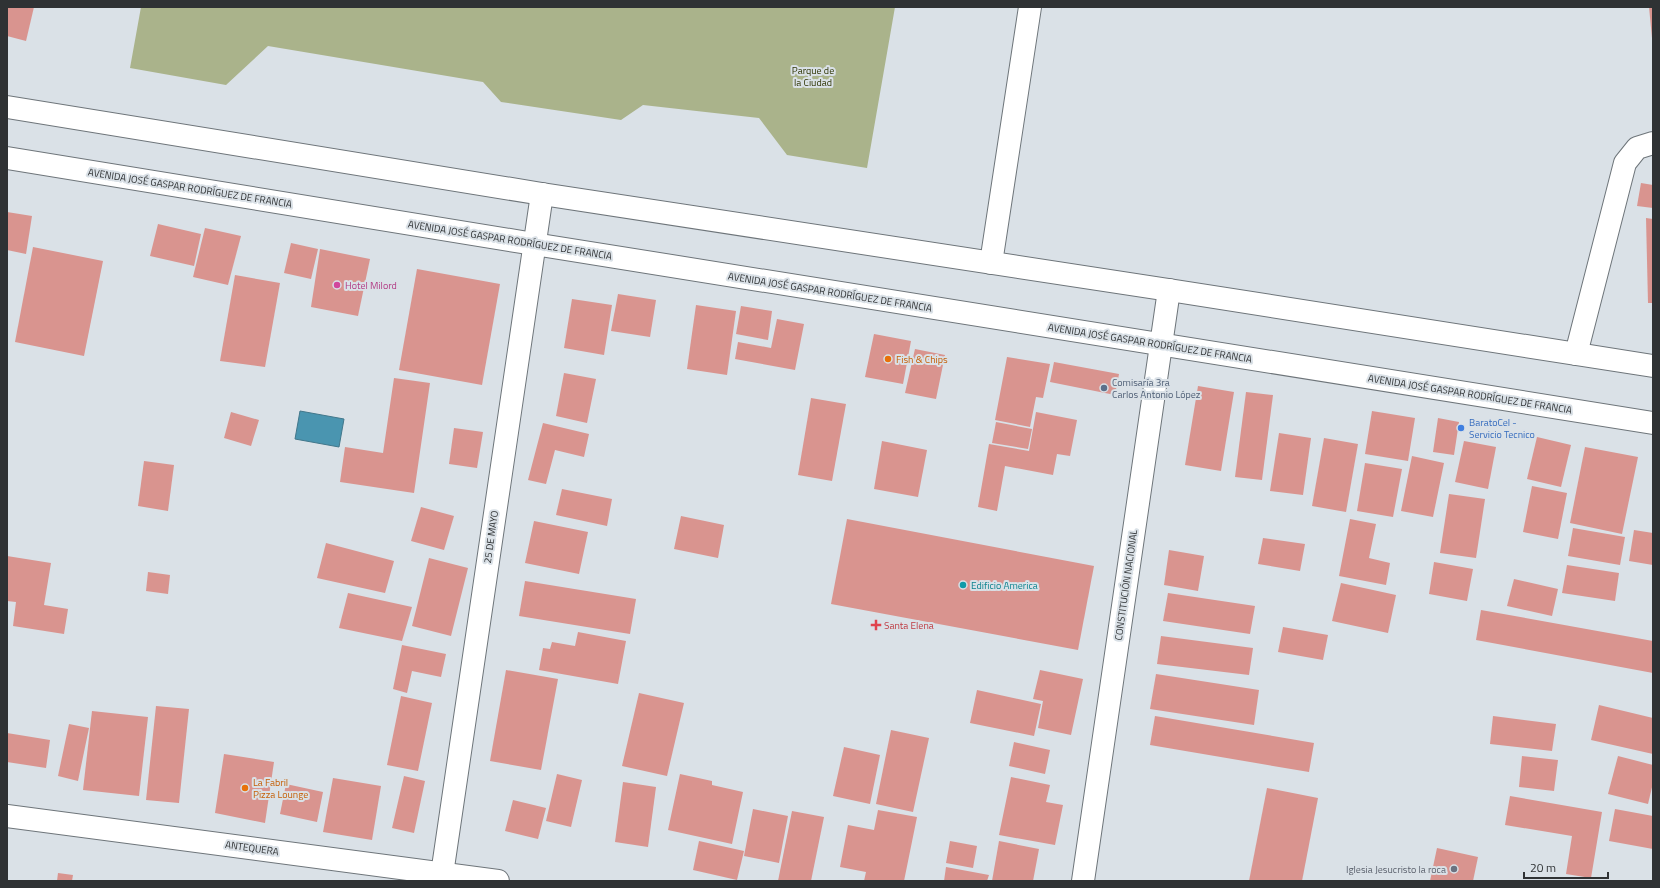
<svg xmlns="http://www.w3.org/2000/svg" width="1660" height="888" font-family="'Titillium Web',sans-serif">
  <rect width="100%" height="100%" fill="#dae1e7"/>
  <!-- green -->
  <path fill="#aab38b" d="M141,7H895L867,168L787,155L759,118L643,105L621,120L501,102L483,82L268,46L226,85L130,68Z"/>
  <!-- water -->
  <path fill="#4a95b0" stroke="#42778b" d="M300,411L344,419L339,447L295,439Z"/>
  <!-- building -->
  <g fill="#d9948f">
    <path d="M7,7H34L26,41L7,36Z"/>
    <path d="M1649,7H1653V38H1652Z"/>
    <path d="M1641,183L1653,185V208L1637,206Z"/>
    <path d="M7,212L32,216L26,254L7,250Z"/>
    <path d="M1646,218L1653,219V303H1648Z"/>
    <path d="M158,224L201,234L194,266L150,256Z"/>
    <path d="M205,228L241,236L228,285L193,277Z"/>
    <path d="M291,243L318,249L311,279L284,273Z"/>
    <path d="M33,247L103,261L84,356L15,342Z"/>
    <path d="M320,249L370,259L358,316L311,307Z"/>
    <path d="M417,269L500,284L482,385L399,370Z"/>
    <path d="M235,275L280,283L265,367L220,361Z"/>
    <path d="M618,294L656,300L650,337L611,331Z"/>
    <path d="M572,299L612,305L604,355L564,348Z"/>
    <path d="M696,305L736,311L727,375L687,369Z"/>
    <path d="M741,306L772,311L768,340L736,334Z"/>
    <path d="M777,319L804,324L795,370L735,359L738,342L771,348Z"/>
    <path d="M874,334L911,341L903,384L865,377Z"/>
    <path d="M915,349L945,355L936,399L905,393Z"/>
    <path d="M1007,357L1050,364L1043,398L1036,397L1030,427L995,420Z"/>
    <path d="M1054,362L1119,374L1115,395L1050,382Z"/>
    <path d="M564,373L596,379L587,423L556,416Z"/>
    <path d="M394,378L430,383L414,493L340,482L345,447L383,453Z"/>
    <path d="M1198,386L1234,392L1221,471L1185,465Z"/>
    <path d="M1246,392L1273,395L1262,480L1235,477Z"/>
    <path d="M811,398L846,404L832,481L798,475Z"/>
    <path d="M1372,411L1415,418L1408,461L1365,454Z"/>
    <path d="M231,412L259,420L251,446L224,438Z"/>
    <path d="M1036,412L1077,420L1070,456L1057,454L1053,475L1005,466L997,511L978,507L989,444L1029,451Z"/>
    <path d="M1438,418L1459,422L1454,455L1433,452Z"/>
    <path d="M996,422L1032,429L1028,449L992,443Z"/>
    <path d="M543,423L589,434L584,457L555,450L546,484L528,480Z"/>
    <path d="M454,428L483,432L477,468L449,464Z"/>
    <path d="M1279,433L1311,438L1303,495L1270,491Z"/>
    <path d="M1537,437L1571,445L1561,487L1527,479Z"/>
    <path d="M1324,438L1358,444L1346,512L1312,506Z"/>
    <path d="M882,441L927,450L918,497L874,489Z"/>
    <path d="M1464,441L1496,447L1488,489L1455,482Z"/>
    <path d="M1585,447L1638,457L1622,534L1570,523Z"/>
    <path d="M1412,456L1444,463L1433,517L1401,511Z"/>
    <path d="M144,461L174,465L168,511L138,506Z"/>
    <path d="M1365,463L1402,469L1393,517L1357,511Z"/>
    <path d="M1532,486L1567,493L1558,539L1523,532Z"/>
    <path d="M562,489L612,499L607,526L556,515Z"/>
    <path d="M1449,494L1485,499L1476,558L1440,553Z"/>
    <path d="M421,507L454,516L444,550L411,541Z"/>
    <path d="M681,516L724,525L718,558L674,549Z"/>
    <path d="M847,519L1094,566L1078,650L831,604Z"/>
    <path d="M1350,519L1376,524L1369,558L1390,563L1386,585L1339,576Z"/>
    <path d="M534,521L588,532L579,574L525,563Z"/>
    <path d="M1573,528L1625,537L1620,565L1568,556Z"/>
    <path d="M1634,530L1653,533V565L1629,561Z"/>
    <path d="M1263,538L1305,544L1300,571L1258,564Z"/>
    <path d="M326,543L394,561L385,593L317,578Z"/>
    <path d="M1169,550L1204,556L1198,591L1164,585Z"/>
    <path d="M7,556L51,563L44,605L68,609L64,634L13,626L16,602L7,601Z"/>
    <path d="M429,558L468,568L451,636L412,626Z"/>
    <path d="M1434,562L1473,569L1467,601L1429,594Z"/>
    <path d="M1567,565L1619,573L1615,601L1562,593Z"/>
    <path d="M148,572L170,575L168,594L146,591Z"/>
    <path d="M1514,579L1558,589L1552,616L1507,606Z"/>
    <path d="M525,581L636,599L630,634L519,616Z"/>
    <path d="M1341,583L1396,595L1388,633L1332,621Z"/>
    <path d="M348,593L412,607L402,641L339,628Z"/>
    <path d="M1168,593L1255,606L1250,634L1163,621Z"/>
    <path d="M1481,610L1653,641V673L1476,640Z"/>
    <path d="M1283,627L1328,635L1323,660L1278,652Z"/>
    <path d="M578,632L626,641L618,684L539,670L543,648L550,649L552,642L575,646Z"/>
    <path d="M1161,636L1253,648L1249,675L1157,664Z"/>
    <path d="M402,645L446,654L441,677L412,671L407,693L393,689Z"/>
    <path d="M506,670L558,679L541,770L490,761Z"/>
    <path d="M1040,670L1083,679L1071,735L1038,728L1043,701L1033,699Z"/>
    <path d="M1156,674L1259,690L1254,725L1150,709Z"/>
    <path d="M977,690L1041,704L1034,736L970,723Z"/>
    <path d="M639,693L684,703L667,776L622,766Z"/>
    <path d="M401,696L432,703L418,771L387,765Z"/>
    <path d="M1599,705L1653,718V754L1591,740Z"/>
    <path d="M156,706L189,709L179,803L146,800Z"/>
    <path d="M92,711L148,717L139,796L83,790Z"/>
    <path d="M1155,716L1314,743L1309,772L1150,745Z"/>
    <path d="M1493,716L1556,724L1552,751L1490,744Z"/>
    <path d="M69,724L89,728L78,781L58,776Z"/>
    <path d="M891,730L929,738L913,812L876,804Z"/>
    <path d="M7,733L50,740L46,768L7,762Z"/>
    <path d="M1014,742L1050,750L1045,774L1009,766Z"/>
    <path d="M844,747L880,755L870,804L833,796Z"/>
    <path d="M224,754L274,762L265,823L215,813Z"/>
    <path d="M1522,756L1558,760L1554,791L1519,787Z"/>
    <path d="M1618,756L1653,765V783L1648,804L1608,794Z"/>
    <path d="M557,774L582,780L571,827L546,821Z"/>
    <path d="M680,774L712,781V785L743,792L732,844L668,830Z"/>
    <path d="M404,776L425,781L414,833L392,828Z"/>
    <path d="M1011,777L1050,785L1046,802L1063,805L1055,845L999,835Z"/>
    <path d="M333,778L381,786L372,840L323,832Z"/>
    <path d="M623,782L656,787L648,847L615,842Z"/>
    <path d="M286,784L323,792L317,822L280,814Z"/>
    <path d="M1267,788L1318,798L1302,881H1249Z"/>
    <path d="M1510,796L1602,812L1591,878L1566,874L1572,836L1505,825Z"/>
    <path d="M513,800L546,808L538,839L505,831Z"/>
    <path d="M753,809L788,816L779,863L744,856Z"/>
    <path d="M1615,809L1653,816V849L1609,841Z"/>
    <path d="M878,810L917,817L904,881H864L866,872L840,867L848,825L874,830Z"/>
    <path d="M792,811L824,817L811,881H778Z"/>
    <path d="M699,841L744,851L737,880L693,870Z"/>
    <path d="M950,841L977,846L973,868L946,863Z"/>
    <path d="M999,841L1039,849L1033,881H992Z"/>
    <path d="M1437,848L1478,857L1473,881H1430Z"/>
    <path d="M946,867L989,875L987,881H944Z"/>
    <path d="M58,873L73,875L72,881H57Z"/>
  </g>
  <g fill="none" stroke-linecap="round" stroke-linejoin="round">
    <!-- minor casing -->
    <g stroke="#6e757a" stroke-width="24">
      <g id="minor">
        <path d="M991,263L1030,7"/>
        <path d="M1576,354L1625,163L1637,148L1653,143"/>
        <path d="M7,816L498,881"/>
        <path d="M441,881L542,194"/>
        <path d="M1083,881L1169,290"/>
      </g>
    </g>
    <!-- major casing -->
    <g stroke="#6e757a" stroke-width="24">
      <g id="major">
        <path d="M7,107L542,194L1169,290L1653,366"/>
        <path d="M7,158L534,244L1653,423"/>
      </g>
    </g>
    <!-- minor -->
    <use href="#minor" stroke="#fff" stroke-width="22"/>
    <!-- major -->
    <use href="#major" stroke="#fff" stroke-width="22"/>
  </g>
  <!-- markers -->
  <circle fill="#d1479c" stroke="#dae1e7" stroke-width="1.5" cx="337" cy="285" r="4"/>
  <g fill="#e8710a" stroke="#dae1e7" stroke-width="1.5">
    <circle cx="888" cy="359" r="4"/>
    <circle cx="245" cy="788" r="4"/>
  </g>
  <circle fill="#5c6f8a" stroke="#dae1e7" stroke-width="1.5" cx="1104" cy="388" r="4"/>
  <circle fill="#3f7fe0" stroke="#dae1e7" stroke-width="1.5" cx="1461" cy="428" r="4"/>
  <circle fill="#0f9aa8" stroke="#dae1e7" stroke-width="1.5" cx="963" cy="585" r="4"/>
  <path fill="#e0444e" stroke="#dae1e7" stroke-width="1.5" d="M874 619h4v4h4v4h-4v4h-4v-4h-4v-4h4z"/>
  <circle fill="#6b7280" stroke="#dae1e7" stroke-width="1.5" cx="1454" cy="869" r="4"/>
  <g text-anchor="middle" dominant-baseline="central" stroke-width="4" stroke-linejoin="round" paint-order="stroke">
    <!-- park labels -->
    <g font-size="10" fill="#2d3403" stroke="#dae1e7">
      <text x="813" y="70">Parque de<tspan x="813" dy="12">la Ciudad</tspan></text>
    </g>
    <!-- street labels -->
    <g font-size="10" fill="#2f3234" stroke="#dae1e7">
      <text transform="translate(190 188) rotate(9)">AVENIDA JOSÉ GASPAR RODRÍGUEZ DE FRANCIA</text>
      <text transform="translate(510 240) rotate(9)">AVENIDA JOSÉ GASPAR RODRÍGUEZ DE FRANCIA</text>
      <text transform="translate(830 292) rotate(9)">AVENIDA JOSÉ GASPAR RODRÍGUEZ DE FRANCIA</text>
      <text transform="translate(1150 343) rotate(9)">AVENIDA JOSÉ GASPAR RODRÍGUEZ DE FRANCIA</text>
      <text transform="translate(1470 394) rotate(9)">AVENIDA JOSÉ GASPAR RODRÍGUEZ DE FRANCIA</text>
      <text transform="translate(491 537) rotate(-82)">25 DE MAYO</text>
      <text transform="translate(1126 585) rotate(-82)">CONSTITUCIÓN NACIONAL</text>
      <text transform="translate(252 848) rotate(8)">ANTEQUERA</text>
    </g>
    <!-- hotel labels -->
    <g font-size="10" fill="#b23c85" stroke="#dae1e7" text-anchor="start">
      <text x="345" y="285">Hotel Milord</text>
    </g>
    <!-- food labels -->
    <g font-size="10" fill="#c56008" stroke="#dae1e7" text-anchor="start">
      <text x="896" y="359">Fish &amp; Chips</text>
      <text x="253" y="782">La Fabril<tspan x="253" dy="12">Pizza Lounge</tspan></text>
    </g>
    <!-- service labels -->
    <g font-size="10" fill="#4e5e75" stroke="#dae1e7" text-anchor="start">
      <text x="1112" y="382">Comisaría 3ra<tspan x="1112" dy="12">Carlos Antonio López</tspan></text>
    </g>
    <!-- shop labels -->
    <g font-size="10" fill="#366cbe" stroke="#dae1e7" text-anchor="start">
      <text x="1469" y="422">BaratoCel -<tspan x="1469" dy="12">Servicio Tecnico</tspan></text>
    </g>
    <!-- culture labels -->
    <g font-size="10" fill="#0d838f" stroke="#dae1e7" text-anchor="start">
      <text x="971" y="585">Edificio America</text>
    </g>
    <!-- health labels -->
    <g font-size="10" fill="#be3a42" stroke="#dae1e7" text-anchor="start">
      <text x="884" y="625">Santa Elena</text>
    </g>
    <!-- worship labels -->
    <g font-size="10" fill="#5b616d" stroke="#dae1e7" text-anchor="end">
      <text x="1446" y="869">Iglesia Jesucristo la roca</text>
    </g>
  </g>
  <!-- border -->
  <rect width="1660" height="888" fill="none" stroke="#2f3234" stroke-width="16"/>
  <!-- scale -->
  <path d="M1524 872v6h84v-6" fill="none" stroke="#2f3234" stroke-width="2"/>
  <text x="1530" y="872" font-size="12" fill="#2f3234" stroke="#dae1e7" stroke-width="3" paint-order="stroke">20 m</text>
</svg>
